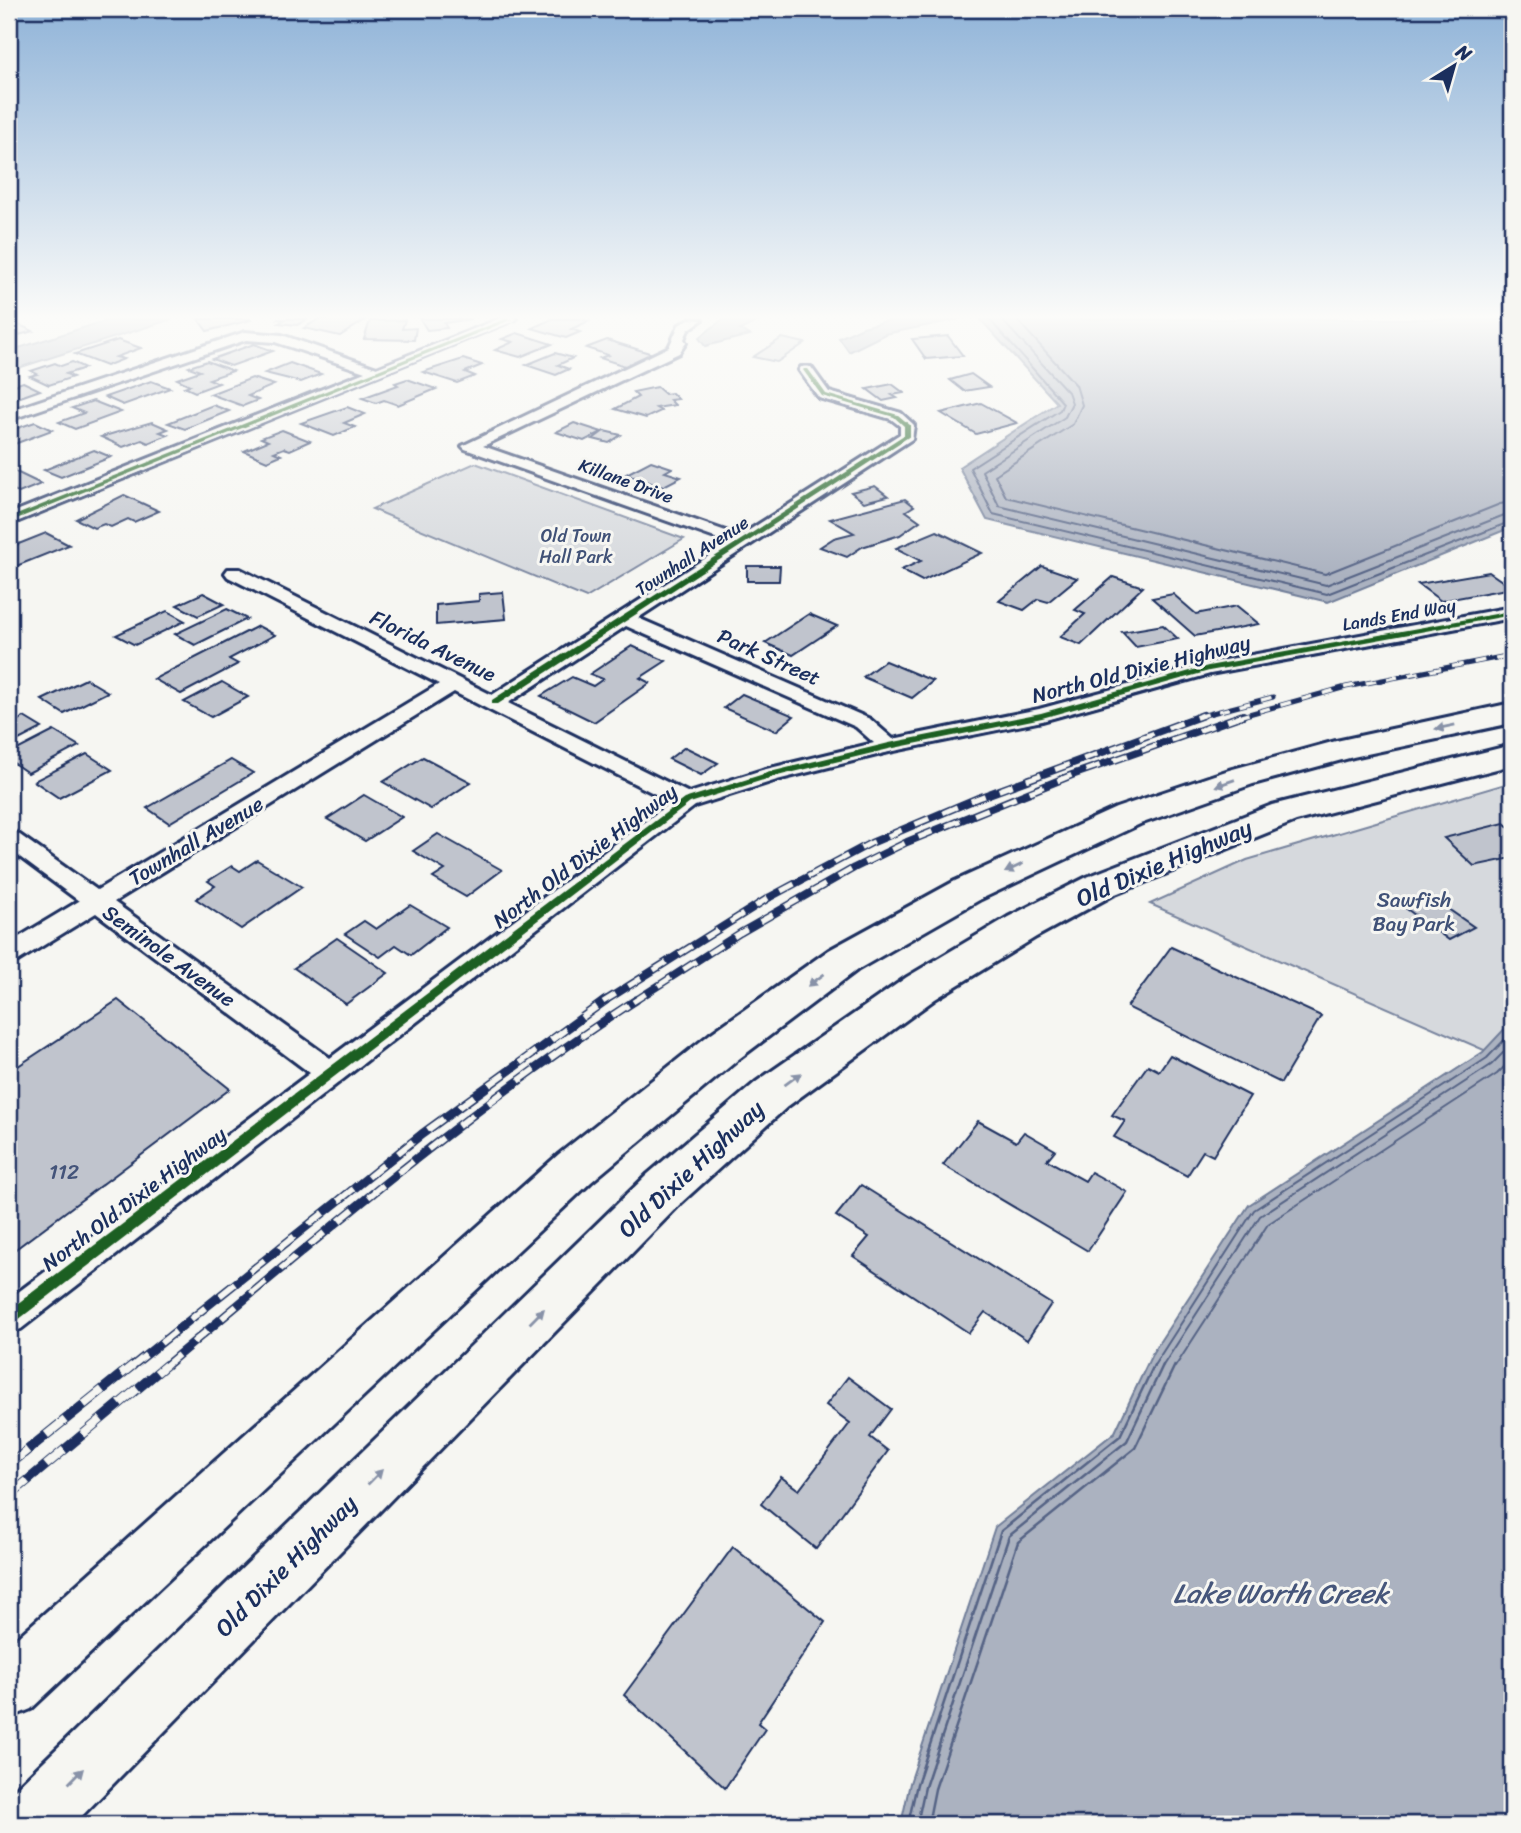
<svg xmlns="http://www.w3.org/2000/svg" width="1521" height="1833" font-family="Sriracha,sans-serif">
  <rect width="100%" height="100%" fill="#f6f6f2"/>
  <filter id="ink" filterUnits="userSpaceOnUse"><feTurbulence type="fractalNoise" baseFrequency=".0143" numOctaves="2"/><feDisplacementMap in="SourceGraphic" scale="14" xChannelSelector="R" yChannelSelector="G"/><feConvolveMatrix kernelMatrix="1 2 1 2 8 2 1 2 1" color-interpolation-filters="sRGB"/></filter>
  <g filter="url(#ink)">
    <!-- green -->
    <g fill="#d6d9dd" stroke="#78849e" stroke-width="2">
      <path d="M782,338L805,343L777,362L753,357Z"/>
      <path d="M475,463L684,539L586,598L372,509Z"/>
      <path d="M1512,782V1043L1500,1057L1150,904L1247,860Z"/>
    </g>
    <!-- water -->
    <g fill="#abb2c0" stroke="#717e99" stroke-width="2">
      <path d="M111,319H172L9,371V351Z"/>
      <path d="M723,319H762L740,330L750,335L705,346L699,338Z"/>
      <path d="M894,319H960L885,334L849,352L839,338L863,327Z"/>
      <path d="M980,319H1512V527L1328,602L987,520L959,467L1057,403Z"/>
      <path d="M1512,1021V1824H901L910,1783L995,1527L1115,1432L1153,1352L1249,1205L1483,1052Z"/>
    </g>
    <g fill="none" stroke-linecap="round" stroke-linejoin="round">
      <!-- shore-far1 -->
      <g stroke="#556385" stroke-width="2">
        <path d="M989,319L1063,403L1060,410L970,468L993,514L1327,594L1512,521"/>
        <path d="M1001,319L1068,392L1072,403L1065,417L982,471L999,506L1326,585L1512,512"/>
        <path d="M1016,319L1076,385L1082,405L1073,424L995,475L1006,497L1325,574L1500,504L1512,502"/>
        <path d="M1153,1367L1254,1210L1487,1058L1512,1032"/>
        <path d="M1162,1367L1260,1216L1491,1065L1512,1044"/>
        <path d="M1175,1367L1268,1224L1497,1074L1512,1059"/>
      </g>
      <!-- shore -->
      <g stroke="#556385" stroke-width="2.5">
        <path d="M908,1824L917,1784L1001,1531L1120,1436L1154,1365"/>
        <path d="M917,1824L925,1787L1009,1536L1127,1441L1163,1365"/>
        <path d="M928,1824L935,1789L1018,1542L1135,1448L1175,1365"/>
      </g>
    </g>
    <!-- building -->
    <g fill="#c0c4cd" stroke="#1b2f5e" stroke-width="2">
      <path d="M198,319H250L251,320L207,331Z"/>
      <path d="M276,319H308L297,325L279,323L284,320Z"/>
      <path d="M319,319H358L365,320L340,336L304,328Z"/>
      <path d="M420,319H471L444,323L447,328L427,330Z"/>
      <path d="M552,319H580L589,321L571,329L580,332L566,338L532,328Z"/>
      <path d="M405,320L402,329L416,328L414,340L364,339L370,321Z"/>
      <path d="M15,323L33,331L9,338V325Z"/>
      <path d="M517,333L552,344L520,357L495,350L513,342L502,339Z"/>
      <path d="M948,336L963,356L926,359L912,339Z"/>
      <path d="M118,340L141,348L116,357L124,359L106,366L75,354Z"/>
      <path d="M607,340L656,355L628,367L600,358L608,355L586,348Z"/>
      <path d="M254,344L273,351L231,366L212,359Z"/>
      <path d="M555,353L573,358L558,365L569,369L556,375L526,365Z"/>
      <path d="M463,359L482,365L465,372L475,376L457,383L423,372Z"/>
      <path d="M207,361L233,371L209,379L219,383L195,392L184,387L190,385L177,379L200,371L189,367Z"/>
      <path d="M72,362L85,368L66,374L73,377L49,385L30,376L37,374L31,371L55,363L61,366Z"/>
      <path d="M290,363L321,374L301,382L265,373Z"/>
      <path d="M971,374L989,387L964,391L950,380Z"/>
      <path d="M252,378L274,385L248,396L258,400L243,406L210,394Z"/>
      <path d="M407,379L436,389L398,405L384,400L376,403L362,398L398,385L395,383Z"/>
      <path d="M151,381L170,388L123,405L105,397Z"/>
      <path d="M23,382L40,390L9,401V387Z"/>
      <path d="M892,384L904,393L892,395L897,398L883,401L867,389Z"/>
      <path d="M657,387L665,394L672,393L678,399L670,400L675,405L656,408L661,411L646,418L615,409L638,397L633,392Z"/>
      <path d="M93,401L121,412L75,429L59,422L84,413L72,408Z"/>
      <path d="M981,403L1017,423L976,434L941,413Z"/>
      <path d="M213,405L229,411L185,429L168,423Z"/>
      <path d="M347,407L365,414L344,423L355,427L334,436L301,423Z"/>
      <path d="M35,422L52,430L9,446V431Z"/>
      <path d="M152,422L168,429L160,432L168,435L148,443L142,440L123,447L101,437Z"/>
      <path d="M574,423L602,432L584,441L556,432Z"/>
      <path d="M282,430L310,441L290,450L284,448L274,452L281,455L267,461L244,451L268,441L261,438Z"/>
      <path d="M604,431L621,435L609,443L593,439Z"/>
      <path d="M94,450L111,457L61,477L44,470Z"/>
      <path d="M651,461L672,468L665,472L681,477L662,487L626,474Z"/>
      <path d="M10,469L41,484L19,493L12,489L9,491Z"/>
      <path d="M875,486L888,496L864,502L851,492Z"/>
      <path d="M124,495L159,511L134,522L128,519L111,527L104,524L94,528L76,519Z"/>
      <path d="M905,499L914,506L906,511L920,521L900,535L862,547L847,557L820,547L834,538L854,533L830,519Z"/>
      <path d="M937,531L982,553L922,581L901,570L921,561L896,548Z"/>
      <path d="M46,533L69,545L9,569V545L11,547Z"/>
      <path d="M747,566H780L779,581H747Z"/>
      <path d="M1042,566L1077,578L1048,602L1038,599L1024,610L999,601Z"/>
      <path d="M1489,572L1512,588L1441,601L1418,584Z"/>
      <path d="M1113,577L1143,587L1081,645L1060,637L1085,614L1075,610Z"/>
      <path d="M503,592L506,619L436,625V605L479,601V594Z"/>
      <path d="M203,593L224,604L198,616L177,605Z"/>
      <path d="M1173,594L1196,614L1237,606L1259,624L1195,636L1152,598Z"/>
      <path d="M227,609L247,619L195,645L175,634Z"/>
      <path d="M167,611L185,621L135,645L116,635Z"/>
      <path d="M809,614L837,626L793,655L765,643Z"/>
      <path d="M1163,625L1178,639L1136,647L1122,632Z"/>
      <path d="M258,626L275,635L229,659L238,664L181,694L154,679Z"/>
      <path d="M632,646L666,661L640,678L650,683L594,722L541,696L572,677L593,686L603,679L590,674Z"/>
      <path d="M885,661L933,681L912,698L863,677Z"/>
      <path d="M86,679L108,692L64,714L42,700Z"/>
      <path d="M222,682L248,697L211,717L184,702Z"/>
      <path d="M742,694L794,716L776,731L724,708Z"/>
      <path d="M24,717L42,728L9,745V725Z"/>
      <path d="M54,731L79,746L28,773L9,760V754Z"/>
      <path d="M685,747L718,763L701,775L669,759Z"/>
      <path d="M87,754L112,770L59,798L34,781Z"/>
      <path d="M423,757L471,782L431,809L383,782Z"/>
      <path d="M231,760L253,773L169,823L147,808Z"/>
      <path d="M364,795L402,817L365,841L327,819Z"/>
      <path d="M1504,823L1512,830V858L1474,866L1444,838Z"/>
      <path d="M438,834L502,870L466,897L433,878L445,870L413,851Z"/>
      <path d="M257,860L302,887L241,929L196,899L215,886L208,881L232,866L240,871Z"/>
      <path d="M1428,895L1474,927L1449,940L1404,907Z"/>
      <path d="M410,905L447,927L411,955L396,945L380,957L345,934L364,921L376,929Z"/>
      <path d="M337,938L388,973L346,1004L294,968Z"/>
      <path d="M1171,947L1321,1016L1281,1083L1127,1007Z"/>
      <path d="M118,1000L230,1089L9,1254V1072Z"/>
      <path d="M1170,1055L1250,1096L1213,1156L1203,1151L1187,1176L1114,1137L1125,1121L1112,1115L1148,1065L1159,1071Z"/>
      <path d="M978,1121L1016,1142L1024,1132L1055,1150L1047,1160L1085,1181L1091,1172L1127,1192L1088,1251L943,1165Z"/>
      <path d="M861,1185L1051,1304L1027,1340L985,1312L969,1333L853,1256L869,1237L836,1216Z"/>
      <path d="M848,1377L891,1409L870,1437L888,1451L816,1549L761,1504L781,1477L799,1490L850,1423L826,1405Z"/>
      <path d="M733,1547L825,1622L758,1723L765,1729L725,1788L624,1695Z"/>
    </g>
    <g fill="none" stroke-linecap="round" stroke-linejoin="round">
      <!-- street casing -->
      <g stroke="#1b2f5e" stroke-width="6">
        <g id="street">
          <path d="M499,319H516L9,525V514L365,372L275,342L246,340L9,420V411L245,332L282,335L377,368Z"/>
          <path d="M689,319L702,320L688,330L684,339L686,343L679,353L483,446L740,536L900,434V426L891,419L819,398L799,370L801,367H811L829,392L901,413L914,425L912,439L638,618L870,719L893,739L1039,709L1208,663L1512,607V618L1210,674L1042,721L889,752L777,780L695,806L21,1329L9,1333V1299L310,1073L96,913L18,961L9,964V943L79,901L9,849V831L17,833L97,890L439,684L228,577L225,573L228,569H240L492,695L729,543L465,449L462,446L669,347L679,325ZM626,626L856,727L874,743L762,770L689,793L508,703ZM454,692L671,802L330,1058L114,902Z"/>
        </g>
      </g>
      <!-- primary casing -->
      <g stroke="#1b2f5e" stroke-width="6">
        <g id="primary">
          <path d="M1512,703V723L1353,757L1253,784L1140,824L981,899L857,970L740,1058L591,1182L31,1709L9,1718V1645L559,1154L710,1034L829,950L955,881L1116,808L1229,770L1336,741Z"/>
          <path d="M1512,745V765L1296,821L1113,895L1036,937L935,999L788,1106L682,1202L74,1824H9V1795L648,1174L756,1082L907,977L1008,917L1087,877L1272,805Z"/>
        </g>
      </g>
      <!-- street -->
      <use href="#street" fill="#f6f6f2" fill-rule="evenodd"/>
      <!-- primary -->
      <use href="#primary" fill="#f6f6f2" fill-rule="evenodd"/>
      <!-- rail-far3 casing -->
      <g stroke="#1b2f5e" stroke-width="5">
        <g id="rail-far3">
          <path d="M1197,717L1273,697"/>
          <path d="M1238,717L1346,687L1512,655"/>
        </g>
      </g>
      <!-- rail-far2 casing -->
      <g stroke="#1b2f5e" stroke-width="8">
        <g id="rail-far2">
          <path d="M603,1002L770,897L871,843L978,798L1203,715"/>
          <path d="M633,1002L740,933L854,868L907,842L1072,775L1243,715"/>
        </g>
      </g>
      <!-- rail-far1 casing -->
      <g stroke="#1b2f5e" stroke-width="9">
        <g id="rail-far1">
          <path d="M131,1367L422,1134L606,1000"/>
          <path d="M164,1367C315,1240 470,1107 636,1000"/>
        </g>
      </g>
      <!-- rail casing -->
      <g stroke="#1b2f5e" stroke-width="10">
        <g id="rail">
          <path d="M9,1465L133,1365"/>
          <path d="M9,1496L166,1365"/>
        </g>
      </g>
      <!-- rail-far3 -->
      <use href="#rail-far3" stroke="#f6f6f2" stroke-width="3.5" stroke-dasharray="11" stroke-linecap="butt"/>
      <!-- rail-far2 -->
      <use href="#rail-far2" stroke="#f6f6f2" stroke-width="5" stroke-dasharray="15" stroke-linecap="butt"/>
      <!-- rail-far1 -->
      <use href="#rail-far1" stroke="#f6f6f2" stroke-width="6" stroke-dasharray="19" stroke-linecap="butt"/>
      <!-- rail -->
      <use href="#rail" stroke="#f6f6f2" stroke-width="8" stroke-dasharray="24" stroke-linecap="butt"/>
      <!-- cycleway casing -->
      <g stroke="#f6f6f2" stroke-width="5">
        <g id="cycleway">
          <path d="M505,319H513L9,522V518Z"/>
          <path d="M804,369H808L826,394L898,415L910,425V436L498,704H492V700L904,435V426L894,417L822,396L803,370Z"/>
          <path d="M1512,611V615L1209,671L1042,718L889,749L773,777L690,803L14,1323L9,1324V1310L684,799L770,772L889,743L1041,713L1208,666Z"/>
        </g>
      </g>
      <!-- cycleway -->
      <use href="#cycleway" fill="#1b5e20" fill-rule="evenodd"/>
    </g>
    <!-- one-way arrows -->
    <defs><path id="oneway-solid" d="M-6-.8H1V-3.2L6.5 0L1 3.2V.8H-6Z" transform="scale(1.75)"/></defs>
    <g fill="#8892a8">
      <use href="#oneway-solid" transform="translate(1445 727) rotate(168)"/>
      <use href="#oneway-solid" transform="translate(1225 783) rotate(161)"/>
      <use href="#oneway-solid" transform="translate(1014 868) rotate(154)"/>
      <use href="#oneway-solid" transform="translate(816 980) rotate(144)"/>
      <use href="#oneway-solid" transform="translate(793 1079) rotate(-36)"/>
      <use href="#oneway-solid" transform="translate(537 1316) rotate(-45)"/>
      <use href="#oneway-solid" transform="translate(375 1477) rotate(-45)"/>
      <use href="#oneway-solid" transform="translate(76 1776) rotate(-45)"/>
    </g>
  </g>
  <!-- sky -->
  <linearGradient id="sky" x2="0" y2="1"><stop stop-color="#8fb3d8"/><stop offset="0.55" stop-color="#fbfbf9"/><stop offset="1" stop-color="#fbfbf9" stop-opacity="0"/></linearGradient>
  <rect width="1521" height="576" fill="url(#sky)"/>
  <g text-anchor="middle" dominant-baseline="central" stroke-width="6" stroke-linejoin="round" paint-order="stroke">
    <!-- far-street labels -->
    <g font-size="18" fill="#1b2f5e" stroke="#f6f6f2">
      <text transform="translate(626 481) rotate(20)">Killane Drive</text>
      <text transform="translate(692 556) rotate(-33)">Townhall Avenue</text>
      <text transform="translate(1399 615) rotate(-10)">Lands End Way</text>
    </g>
    <!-- far-park labels -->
    <g font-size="18" fill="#405177" stroke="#f6f6f2">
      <text x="576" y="536">Old Town<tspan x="576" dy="21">Hall Park</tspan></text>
    </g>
    <!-- street labels -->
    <g font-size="21" fill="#1b2f5e" stroke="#f6f6f2">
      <text transform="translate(433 646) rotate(26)">Florida Avenue</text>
      <text transform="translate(769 657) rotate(24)">Park Street</text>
      <text transform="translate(1141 669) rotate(-14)">North Old Dixie Highway</text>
      <text transform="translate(196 841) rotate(-31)">Townhall Avenue</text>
      <text transform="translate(585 856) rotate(-37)">North Old Dixie Highway</text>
      <text transform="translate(169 956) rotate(36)">Seminole Avenue</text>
      <text transform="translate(134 1199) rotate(-37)">North Old Dixie Highway</text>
    </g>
    <!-- park labels -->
    <g font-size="21" fill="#405177" stroke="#f6f6f2">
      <text x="1414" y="900">Sawfish<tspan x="1414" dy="24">Bay Park</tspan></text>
    </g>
    <!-- near-number labels -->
    <g font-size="21" fill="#44547a">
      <text x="64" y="1172">112</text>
    </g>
    <!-- near-street labels -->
    <g font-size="24" fill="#1b2f5e" stroke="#f6f6f2">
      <text transform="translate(1164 863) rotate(-23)">Old Dixie Highway</text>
      <text transform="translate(691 1169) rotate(-43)">Old Dixie Highway</text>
      <text transform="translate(286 1566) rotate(-45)">Old Dixie Highway</text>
    </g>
    <!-- near-water labels -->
    <g font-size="28" font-style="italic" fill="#46567b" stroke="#f6f6f2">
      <text x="1281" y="1593">Lake Worth Creek</text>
    </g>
  </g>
  <!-- margin -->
  <rect width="1521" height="1833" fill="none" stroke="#f6f6f2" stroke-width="35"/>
  <rect x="18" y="18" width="1486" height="1798" fill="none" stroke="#1b2f5e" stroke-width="2.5" filter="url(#ink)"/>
  <!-- north arrow -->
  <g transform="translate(1454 66) rotate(37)" stroke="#f6f6f2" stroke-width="5" paint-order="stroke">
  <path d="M0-5L12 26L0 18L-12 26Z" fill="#1b2f5e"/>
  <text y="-10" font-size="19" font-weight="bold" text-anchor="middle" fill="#1b2f5e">N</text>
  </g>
</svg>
